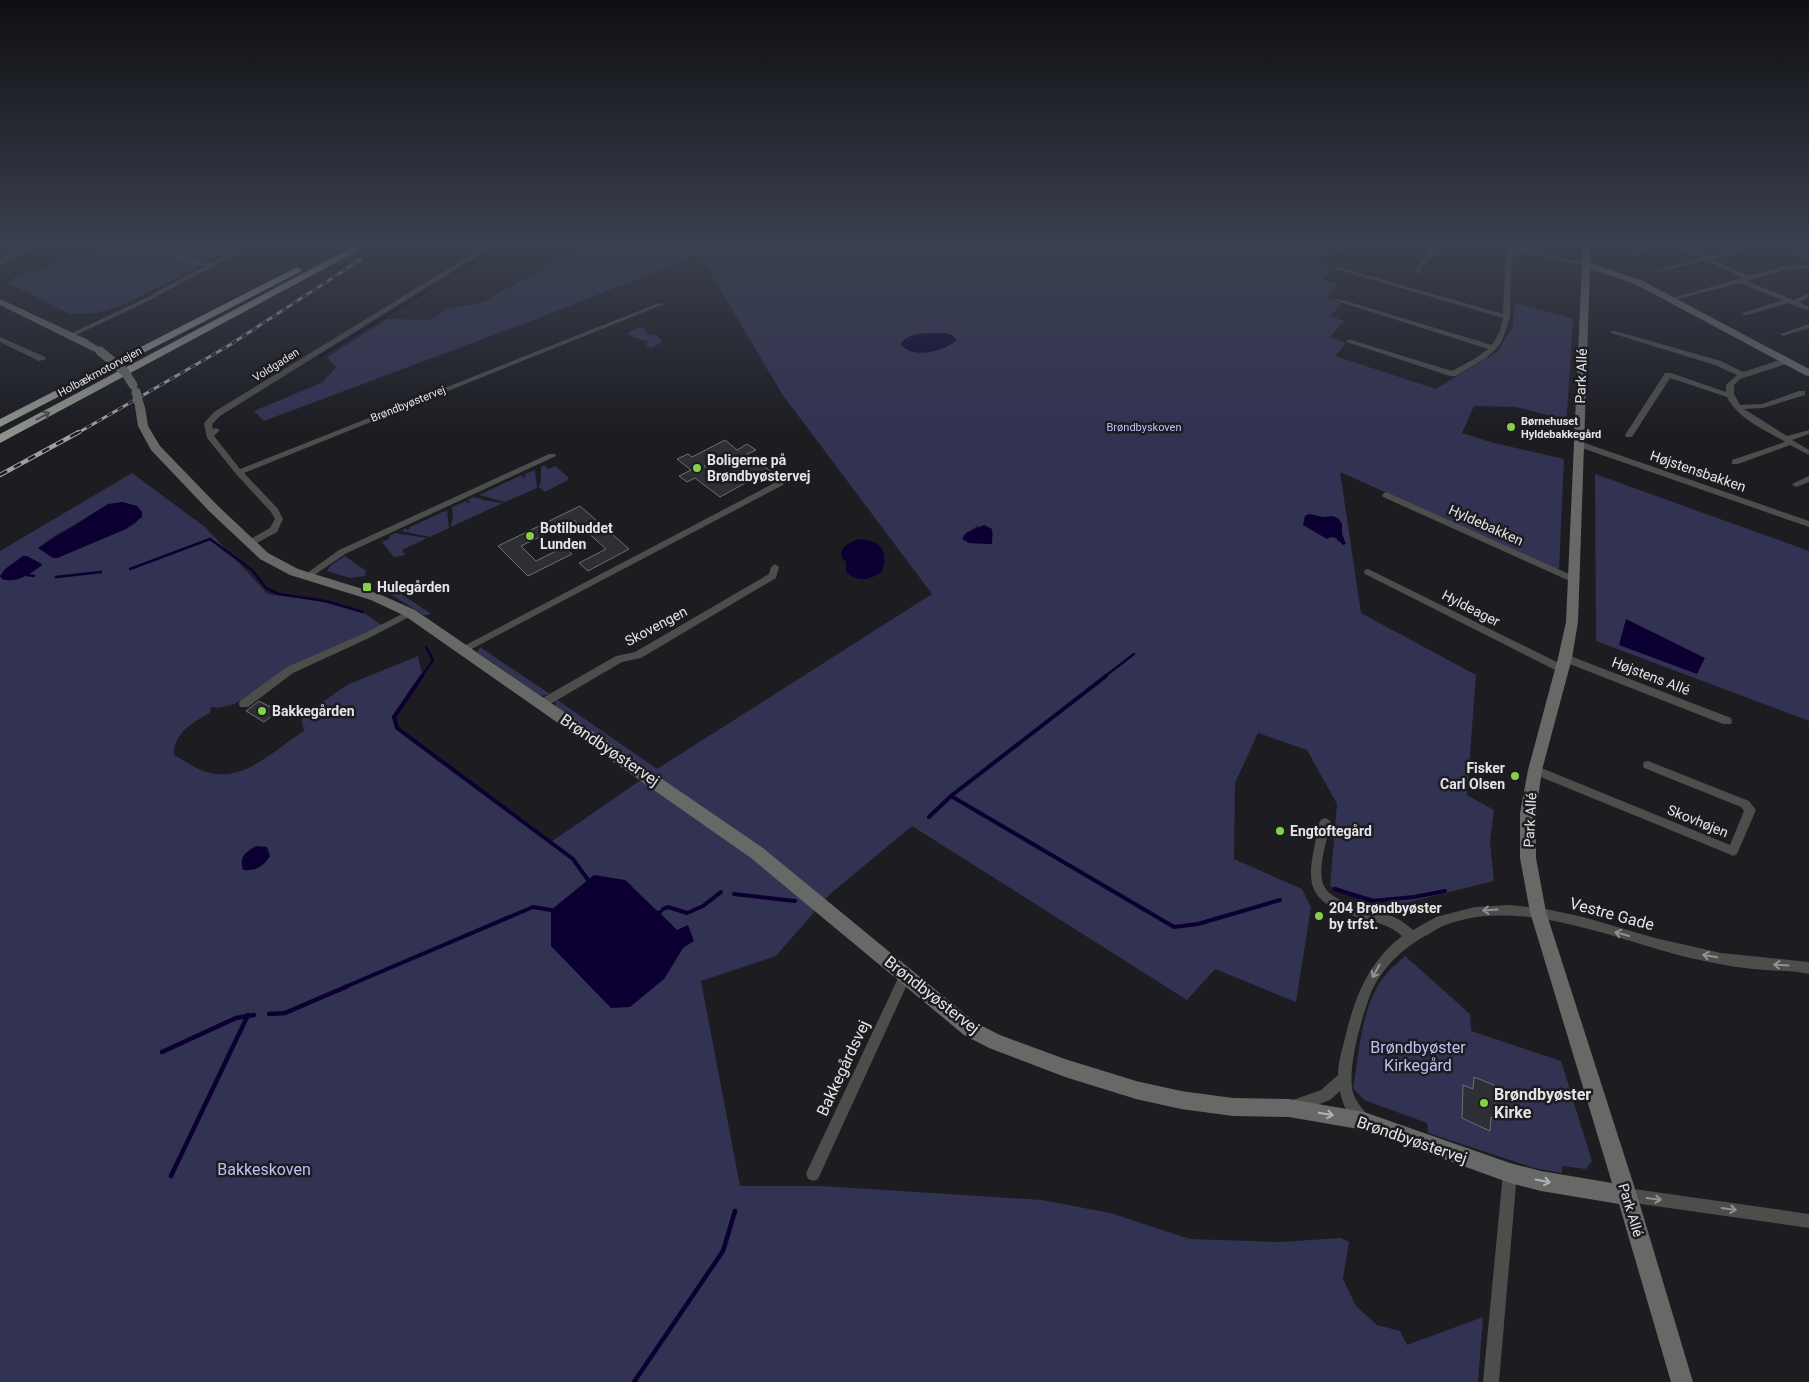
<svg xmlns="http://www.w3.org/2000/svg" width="1809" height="1382" font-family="Roboto,sans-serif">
  <rect width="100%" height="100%" fill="#1c1c21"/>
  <!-- green -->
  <g fill="#323253" fill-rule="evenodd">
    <path d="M124,242H247L123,305L96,313L70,314L8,283L15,277Z"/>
    <path d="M592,242H1301L1330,250L1317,263L1333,269L1323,279L1338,284L1326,298L1342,303L1330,316L1344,321L1330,337L1346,343L1335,356L1436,389L1497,352L1513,327L1514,302L1573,319L1566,429L1550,425L1551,416L1516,407L1474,406L1462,433L1494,443L1564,459L1559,570L1340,472L1361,613L1476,675L1467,795L1494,810L1490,842L1494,881L1397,905L1330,886L1337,804L1307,750L1258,733L1235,783L1234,859L1302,889L1311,907L1296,1002L1215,969L1187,1000L912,826L830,894L776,956L701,981L740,1186H821L1042,1200L1110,1213L1190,1239L1280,1242L1341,1238L1349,1242L1343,1279L1356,1306L1377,1325L1400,1331L1407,1345L1483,1317L1478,1382H0V551L132,473L205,527L268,594L325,601L355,609L363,612L383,626L234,704L219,708L211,707L210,713C193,722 173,734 174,755C183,760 192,766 201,770C241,787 273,750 304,731L301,717L347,685L418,656L422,674L395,717L397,728L551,842L651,773L555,706L556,699L657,769L932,594L782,394L698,252L691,258L531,321L264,421L254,411L323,382L336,367L327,357L388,319L431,320L448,308L481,303ZM946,333L945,348C922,353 923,354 901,344L903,340L917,334ZM122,502L137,506L142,512L136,523L126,529L57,558L38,548L57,534ZM1310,514L1322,517L1344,538L1339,542L1336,538L1303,525L1305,516ZM977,526L993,532L992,544L969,543L963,536ZM625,880L677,930L683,948L664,979Z"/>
    <path d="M1762,242H1809V262L1767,243Z"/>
    <path d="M640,327L645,328L646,334L658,336L662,342L651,348L646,345L648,341L633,337L628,333Z"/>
    <path d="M544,465L548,469L555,466L568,477V480L545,492L539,487L541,480V467Z"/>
    <path d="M535,470L537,488L505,502L479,495L522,475L523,478L526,476L523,475Z"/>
    <path d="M1595,474L1809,551V721L1596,641Z"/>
    <path d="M474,497L482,499V500L503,503L451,527L452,520H453L452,507L466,501L467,503L470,502L467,500Z"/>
    <path d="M447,510L449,528L430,537L401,531L406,528L407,530L410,529L408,528Z"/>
    <path d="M395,533L427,538L402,550L405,555L394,557L382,542L390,538L389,536Z"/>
    <path d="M345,556L366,571L365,576L350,578L327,571L331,565Z"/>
    <path d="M384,587L395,590L430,613L429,615H424L382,589Z"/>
    <path d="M480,647L550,694L541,696L477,652Z"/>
    <path d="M1405,956L1470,1014L1471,1031L1561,1061L1592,1161L1586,1169L1562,1166V1173L1534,1168L1428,1133L1427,1123L1364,1100L1353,1088C1360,1050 1361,1001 1388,972C1393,966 1400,961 1405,956Z"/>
  </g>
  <!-- water -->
  <g fill="#0c0033">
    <path d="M946,333L952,335L957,340C945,351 911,360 901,344C909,330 932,334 946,333Z"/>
    <path d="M122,502L137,506L142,512V517L126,529L57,558H53L38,548L108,504Z"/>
    <path d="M1309,514L1322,517L1333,516L1339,519L1342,524V534L1346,544L1343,545L1336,538L1331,537L1327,539L1303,525L1305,516Z"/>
    <path d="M984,525L992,529V544L969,543L962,539L966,533Z"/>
    <path d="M859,539C881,541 889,550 882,572C868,580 859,583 846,572V562C833,551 849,542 859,539Z"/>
    <path d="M23,556H27L42,564L41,566C30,574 16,584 2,579L0,576L5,569Z"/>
    <path d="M1626,619L1705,658L1697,674L1619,645Z"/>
    <path d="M256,846L267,847L270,856C263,867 256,871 243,870C239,856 245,853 256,846Z"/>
    <path d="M594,875L625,880L657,911L663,909L664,910L661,914L677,930L688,925L694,941L683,948L664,979L630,1007L611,1008L551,946V910Z"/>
  </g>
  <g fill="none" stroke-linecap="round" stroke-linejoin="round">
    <!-- stream-far3 -->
    <g stroke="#0c0033" stroke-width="2">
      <path d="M484,247L490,242"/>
      <path d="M319,357L507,242"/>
    </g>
    <!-- stream-far2 -->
    <g stroke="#0c0033" stroke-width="2.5">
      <path d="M130,569L210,539L252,570L266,588L279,594L325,601L363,612"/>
      <path d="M27,575L34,576"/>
      <path d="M56,577L101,572"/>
      <path d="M421,677L433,660L426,647"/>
      <path d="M1104,677L1134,654"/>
    </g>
    <!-- stream-far1 -->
    <g stroke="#0c0033" stroke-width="4">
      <path d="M422,676L394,717L397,728L573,859L588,880"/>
      <path d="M951,796L1174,927L1198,924L1280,900"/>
      <path d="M929,817L951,796L1106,676"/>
      <path d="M1335,889L1372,901L1414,897L1445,891"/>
      <path d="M734,894L795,901"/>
      <path d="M663,909L668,907L687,913L703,906L721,892"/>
      <path d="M345,987L533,907L551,910"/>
    </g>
    <!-- stream -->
    <g stroke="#0c0033" stroke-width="4.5">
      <path d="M269,1014L285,1013L348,986"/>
      <path d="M162,1052L236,1018L254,1015"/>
      <path d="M171,1176L248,1015"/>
      <path d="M634,1382L723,1251L735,1211"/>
    </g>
  </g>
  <!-- building -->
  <g fill="#2e2f34" stroke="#6e6e74" fill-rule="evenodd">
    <path d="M725,440L737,450L747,444L756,450L747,454L772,472L759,479L756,477L720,497L695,478L687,482L679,476L691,470L677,459L688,454L692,457ZM723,456L739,468L720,478L704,466Z"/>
    <path d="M580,506L629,549L588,571L579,563L606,549L574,520L521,546L536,561L564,547L572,554L528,576L498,546Z"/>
    <path d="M259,701L278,711L264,722L246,711Z"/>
    <path d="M1474,1077L1494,1085L1493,1095L1495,1096L1494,1118L1491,1117L1490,1131L1462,1118L1463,1085L1473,1089Z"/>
  </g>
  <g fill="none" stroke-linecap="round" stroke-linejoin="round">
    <!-- street -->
    <g fill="#4c4e4b" fill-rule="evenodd">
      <path d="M0,242H5L14,253L49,242H58L11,258L0,265V260L8,253Z"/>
      <path d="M141,242C161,241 194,269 212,262C225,258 238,248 251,242H258L148,301L74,336H70V334L144,299L205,266L185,262Z"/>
      <path d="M492,242H499L220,416L212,424L213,429L216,428L220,430L214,436L240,469L659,303L664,304L244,473L278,509L283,519L277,532L253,545H247L246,543L247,541L270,528L275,519L271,512L236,474L207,438L204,424L205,422L214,412Z"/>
      <path d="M1337,242H1343L1344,253L1339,252Z"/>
      <path d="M1438,242H1444L1418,273H1414V271Z"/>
      <path d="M1486,242H1496L1510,245V242H1516L1515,246L1588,264L1585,266L1515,250L1511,268L1510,317L1502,341L1496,349L1486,358L1456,376H1450L1347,342V340H1351L1452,371L1476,358L1488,349L1334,300L1339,299L1492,345L1500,331L1503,318L1333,268L1338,267L1503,314L1505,268L1509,248Z"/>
      <path d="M1664,242H1678L1708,256L1752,246V248L1713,259L1749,276L1784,266L1809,265V269L1784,270L1746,281L1794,300L1809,293V297L1799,302L1809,307V311L1788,303L1747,315H1743V313L1782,300L1740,283L1669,301V299L1742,278L1706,260L1657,272V270L1701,258L1672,244L1628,255L1625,253Z"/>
      <path d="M1809,324V328L1783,336L1780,334Z"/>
      <path d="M1611,331H1615L1721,361L1743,372L1783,359H1789V363L1740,379L1734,385V394L1740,405L1762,404L1799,391H1805V395L1763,408L1744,409L1787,436L1809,430V434L1792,440L1809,450V455L1790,445L1738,464H1732V460L1785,442C1764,429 1738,419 1727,397L1670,378L1632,437H1626L1625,435L1665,373H1671L1726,392V385L1737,375L1715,365L1611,333Z"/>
      <path d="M0,337L45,357L46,359L39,361L0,342Z"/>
      <path d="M1576,442H1582L1809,521V527L1576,446Z"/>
      <path d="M549,454H555L556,456L345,554L310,578H304L303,576L339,550Z"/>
      <path d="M1809,476V482L1796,487L1792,484Z"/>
      <path d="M780,480L784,483L783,485L466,652H460L458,650L460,648Z"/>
      <path d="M1386,492L1578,578L1580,580L1575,583L1572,582L1383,497L1382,495Z"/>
      <path d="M775,564L779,567L776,578L641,658L622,662L547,706H539L538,703L539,700L616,656L635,652L769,574L771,567Z"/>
      <path d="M1368,569L1565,666L1567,669L1565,672H1559L1365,574L1364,572L1365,570Z"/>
      <path d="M410,610L415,613L413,615L369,638L293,673L248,707H240L239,704L240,701L287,667L363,634Z"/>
      <path d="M1565,654L1731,718L1732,721L1731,724H1723L1562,661L1560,658Z"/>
      <path d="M1648,761L1749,801L1756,810L1737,854L1733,856L1729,854L1531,773L1530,770L1531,767L1535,766L1539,767L1730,845L1744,811L1741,807L1644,768L1643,765L1644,762Z"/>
      <path d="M1325,818L1329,820L1331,823C1327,840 1319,862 1322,880C1326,905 1375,909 1394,917C1401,920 1407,925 1413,930L1436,917L1475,907L1510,905L1546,909L1583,917L1655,938L1721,953L1809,962V974C1790,970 1771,971 1753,969C1731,967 1710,962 1690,958C1616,940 1517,895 1443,926C1436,929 1430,934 1423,937C1398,952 1377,973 1368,1001C1360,1024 1347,1070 1353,1093C1356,1103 1365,1110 1369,1119L1367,1124L1362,1126C1350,1121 1342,1104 1340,1091L1330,1100L1295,1113L1290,1111L1288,1106L1290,1101L1321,1090L1338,1075C1338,1061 1343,1047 1346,1034C1356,994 1369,962 1402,936C1391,926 1379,923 1364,919C1298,901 1308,880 1319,823L1321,820Z"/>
      <path d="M905,970L909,972L911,976L818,1179L813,1181L808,1179L806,1174L808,1169L901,972Z"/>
      <path d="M1510,1166L1515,1168L1517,1173L1499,1382H1483L1503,1173L1505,1168Z"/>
      <path d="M1627,1188L1809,1214V1228L1627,1202L1622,1200L1620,1195L1622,1190Z"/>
    </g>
    <!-- secondary -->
    <g fill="#676966" fill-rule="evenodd">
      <path d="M1583,242H1591L1590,263L1641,280L1809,369V376L1805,375L1635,284L1590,269L1578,622L1572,658L1542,770L1536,813V858L1546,912L1637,1195L1693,1382H1671L1619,1204L1541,1191L1510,1183L1364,1130L1289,1117L1233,1116L1181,1109L1136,1099L1065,1077L989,1048L964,1035L751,858L405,616L371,600L290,575L260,559L209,511L151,450L138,426L135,407L140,404L145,407L148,426L160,446L217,505L268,553L298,569L379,594L415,610L763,848L976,1023L1000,1035L1065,1059L1136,1081L1181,1091L1233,1098L1289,1099L1364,1112L1510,1163L1541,1171L1612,1183L1530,912L1520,858V813L1528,770L1558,658L1566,622Z"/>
      <path d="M0,299L86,339L105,351L103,353H97L0,305Z"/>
    </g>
    <!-- highway -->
    <g fill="#8e928c" fill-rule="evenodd">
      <path d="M362,242H374L0,443V434Z"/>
      <path d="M297,267L302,270L300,272L0,427V419Z"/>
    </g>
    <!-- rail-far1 casing -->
    <g stroke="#a0a0a4" stroke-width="3">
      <path id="rail-far1" d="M76,434L228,346L360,260"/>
    </g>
    <!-- rail casing -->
    <g stroke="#a0a0a4" stroke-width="4.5">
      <path id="rail" d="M0,475L79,432"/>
    </g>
    <!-- rail-far1 -->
    <use href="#rail-far1" stroke="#1c1c21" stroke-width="2" stroke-dasharray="6" stroke-linecap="butt"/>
    <!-- rail -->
    <use href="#rail" stroke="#1c1c21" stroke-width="2.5" stroke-dasharray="8" stroke-linecap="butt"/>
    <!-- secondary-bridge -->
    <g stroke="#676966" stroke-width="9">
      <path d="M100,351L125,372L133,385"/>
      <path d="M136,392L140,407"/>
    </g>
  </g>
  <!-- one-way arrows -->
  <defs><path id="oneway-shaft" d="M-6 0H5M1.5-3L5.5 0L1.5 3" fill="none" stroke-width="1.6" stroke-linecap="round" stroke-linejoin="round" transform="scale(1.25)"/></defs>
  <use stroke="#4a4b4c" href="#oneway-shaft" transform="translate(43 416) rotate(-28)"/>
  <g stroke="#909291">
    <use href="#oneway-shaft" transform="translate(1490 910) rotate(176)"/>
    <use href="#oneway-shaft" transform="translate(1622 934) rotate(-165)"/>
    <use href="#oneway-shaft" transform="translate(1710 956) rotate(-170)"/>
    <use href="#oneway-shaft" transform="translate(1781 965) rotate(-176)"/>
    <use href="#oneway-shaft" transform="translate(1376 971) rotate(119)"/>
    <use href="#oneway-shaft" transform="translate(1654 1199) rotate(7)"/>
    <use href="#oneway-shaft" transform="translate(1729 1209) rotate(8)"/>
  </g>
  <g stroke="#b2b3b3">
    <use href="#oneway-shaft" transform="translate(1326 1114) rotate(10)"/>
    <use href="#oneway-shaft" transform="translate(1543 1181) rotate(12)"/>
  </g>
  <!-- sky -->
  <linearGradient id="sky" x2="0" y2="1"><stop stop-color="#0f0f12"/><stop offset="0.56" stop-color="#3a404e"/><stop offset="1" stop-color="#3a404e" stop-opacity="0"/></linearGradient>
  <rect width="1809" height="435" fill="url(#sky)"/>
  <!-- markers -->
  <g fill="#86cf4b" stroke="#1c1c21" stroke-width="2">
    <circle cx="1511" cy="427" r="5"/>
    <circle cx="697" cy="468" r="5"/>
    <circle cx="530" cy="536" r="5"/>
    <rect x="362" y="582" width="10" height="10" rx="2.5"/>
    <circle cx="262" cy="711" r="5"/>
    <circle cx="1515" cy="776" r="5"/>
    <circle cx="1280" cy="831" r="5"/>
    <circle cx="1319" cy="916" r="5"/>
    <circle cx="1484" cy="1103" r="5"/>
  </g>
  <g text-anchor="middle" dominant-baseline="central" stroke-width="5" stroke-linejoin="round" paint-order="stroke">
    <!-- far-street labels -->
    <g font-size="11" fill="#e4e4e7" stroke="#1c1c21">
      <text transform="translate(276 365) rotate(-32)">Voldgaden</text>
      <text transform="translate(100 372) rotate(-28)">Holbækmotorvejen</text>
      <text transform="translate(408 404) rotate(-22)">Brøndbyøstervej</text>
    </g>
    <!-- far-poi labels -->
    <g font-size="11" font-weight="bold" fill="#e4e4e7" stroke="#1c1c21" text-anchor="start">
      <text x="1521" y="421">Børnehuset<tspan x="1521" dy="13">Hyldebakkegård</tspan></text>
    </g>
    <!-- far-park labels -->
    <g font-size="11" fill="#bdc0f5" stroke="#1c1c21">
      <text x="1144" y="427">Brøndbyskoven</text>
    </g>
    <!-- street labels -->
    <g font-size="14" fill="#e4e4e7" stroke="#1c1c21">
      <text transform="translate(1581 376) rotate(-88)">Park Allé</text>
      <text transform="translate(1698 471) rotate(19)">Højstensbakken</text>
      <text transform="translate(1486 525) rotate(24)">Hyldebakken</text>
      <text transform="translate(1471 608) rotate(27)">Hyldeager</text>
      <text transform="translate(656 626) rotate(-28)">Skovengen</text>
      <text transform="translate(1651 676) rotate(21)">Højstens Allé</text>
      <text transform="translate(1530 820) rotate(-87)">Park Allé</text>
      <text transform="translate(1698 821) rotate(22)">Skovhøjen</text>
      <text transform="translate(1631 1210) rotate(73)">Park Allé</text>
    </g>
    <!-- poi labels -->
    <g font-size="14" font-weight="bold" fill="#e4e4e7" stroke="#1c1c21" text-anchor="start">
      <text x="707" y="460">Boligerne på<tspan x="707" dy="16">Brøndbyøstervej</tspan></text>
      <text x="540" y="528">Botilbuddet<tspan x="540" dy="16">Lunden</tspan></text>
      <text x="377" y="587">Hulegården</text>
      <text x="272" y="711">Bakkegården</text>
      <text x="1505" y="768" text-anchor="end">Fisker<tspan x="1505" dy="16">Carl Olsen</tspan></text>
      <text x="1290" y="831">Engtoftegård</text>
      <text x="1329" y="908">204 Brøndbyøster<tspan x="1329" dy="16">by trfst.</tspan></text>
    </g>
    <!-- near-street labels -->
    <g font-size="16" fill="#e4e4e7" stroke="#1c1c21">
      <text transform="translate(610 750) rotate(34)">Brøndbyøstervej</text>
      <text transform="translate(1612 914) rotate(15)">Vestre Gade</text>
      <text transform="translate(932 995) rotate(38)">Brøndbyøstervej</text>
      <text transform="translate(843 1068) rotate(-65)">Bakkegårdsvej</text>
      <text transform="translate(1412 1140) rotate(19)">Brøndbyøstervej</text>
    </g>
    <!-- near-park labels -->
    <g font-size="16" fill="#bdc0f5" stroke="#1c1c21">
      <text x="1418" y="1047">Brøndbyøster<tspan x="1418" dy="18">Kirkegård</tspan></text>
      <text x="264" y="1169">Bakkeskoven</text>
    </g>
    <!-- near-poi labels -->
    <g font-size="16" font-weight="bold" fill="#e4e4e7" stroke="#1c1c21" text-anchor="start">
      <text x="1494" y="1094">Brøndbyøster<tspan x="1494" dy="18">Kirke</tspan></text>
    </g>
  </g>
</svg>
